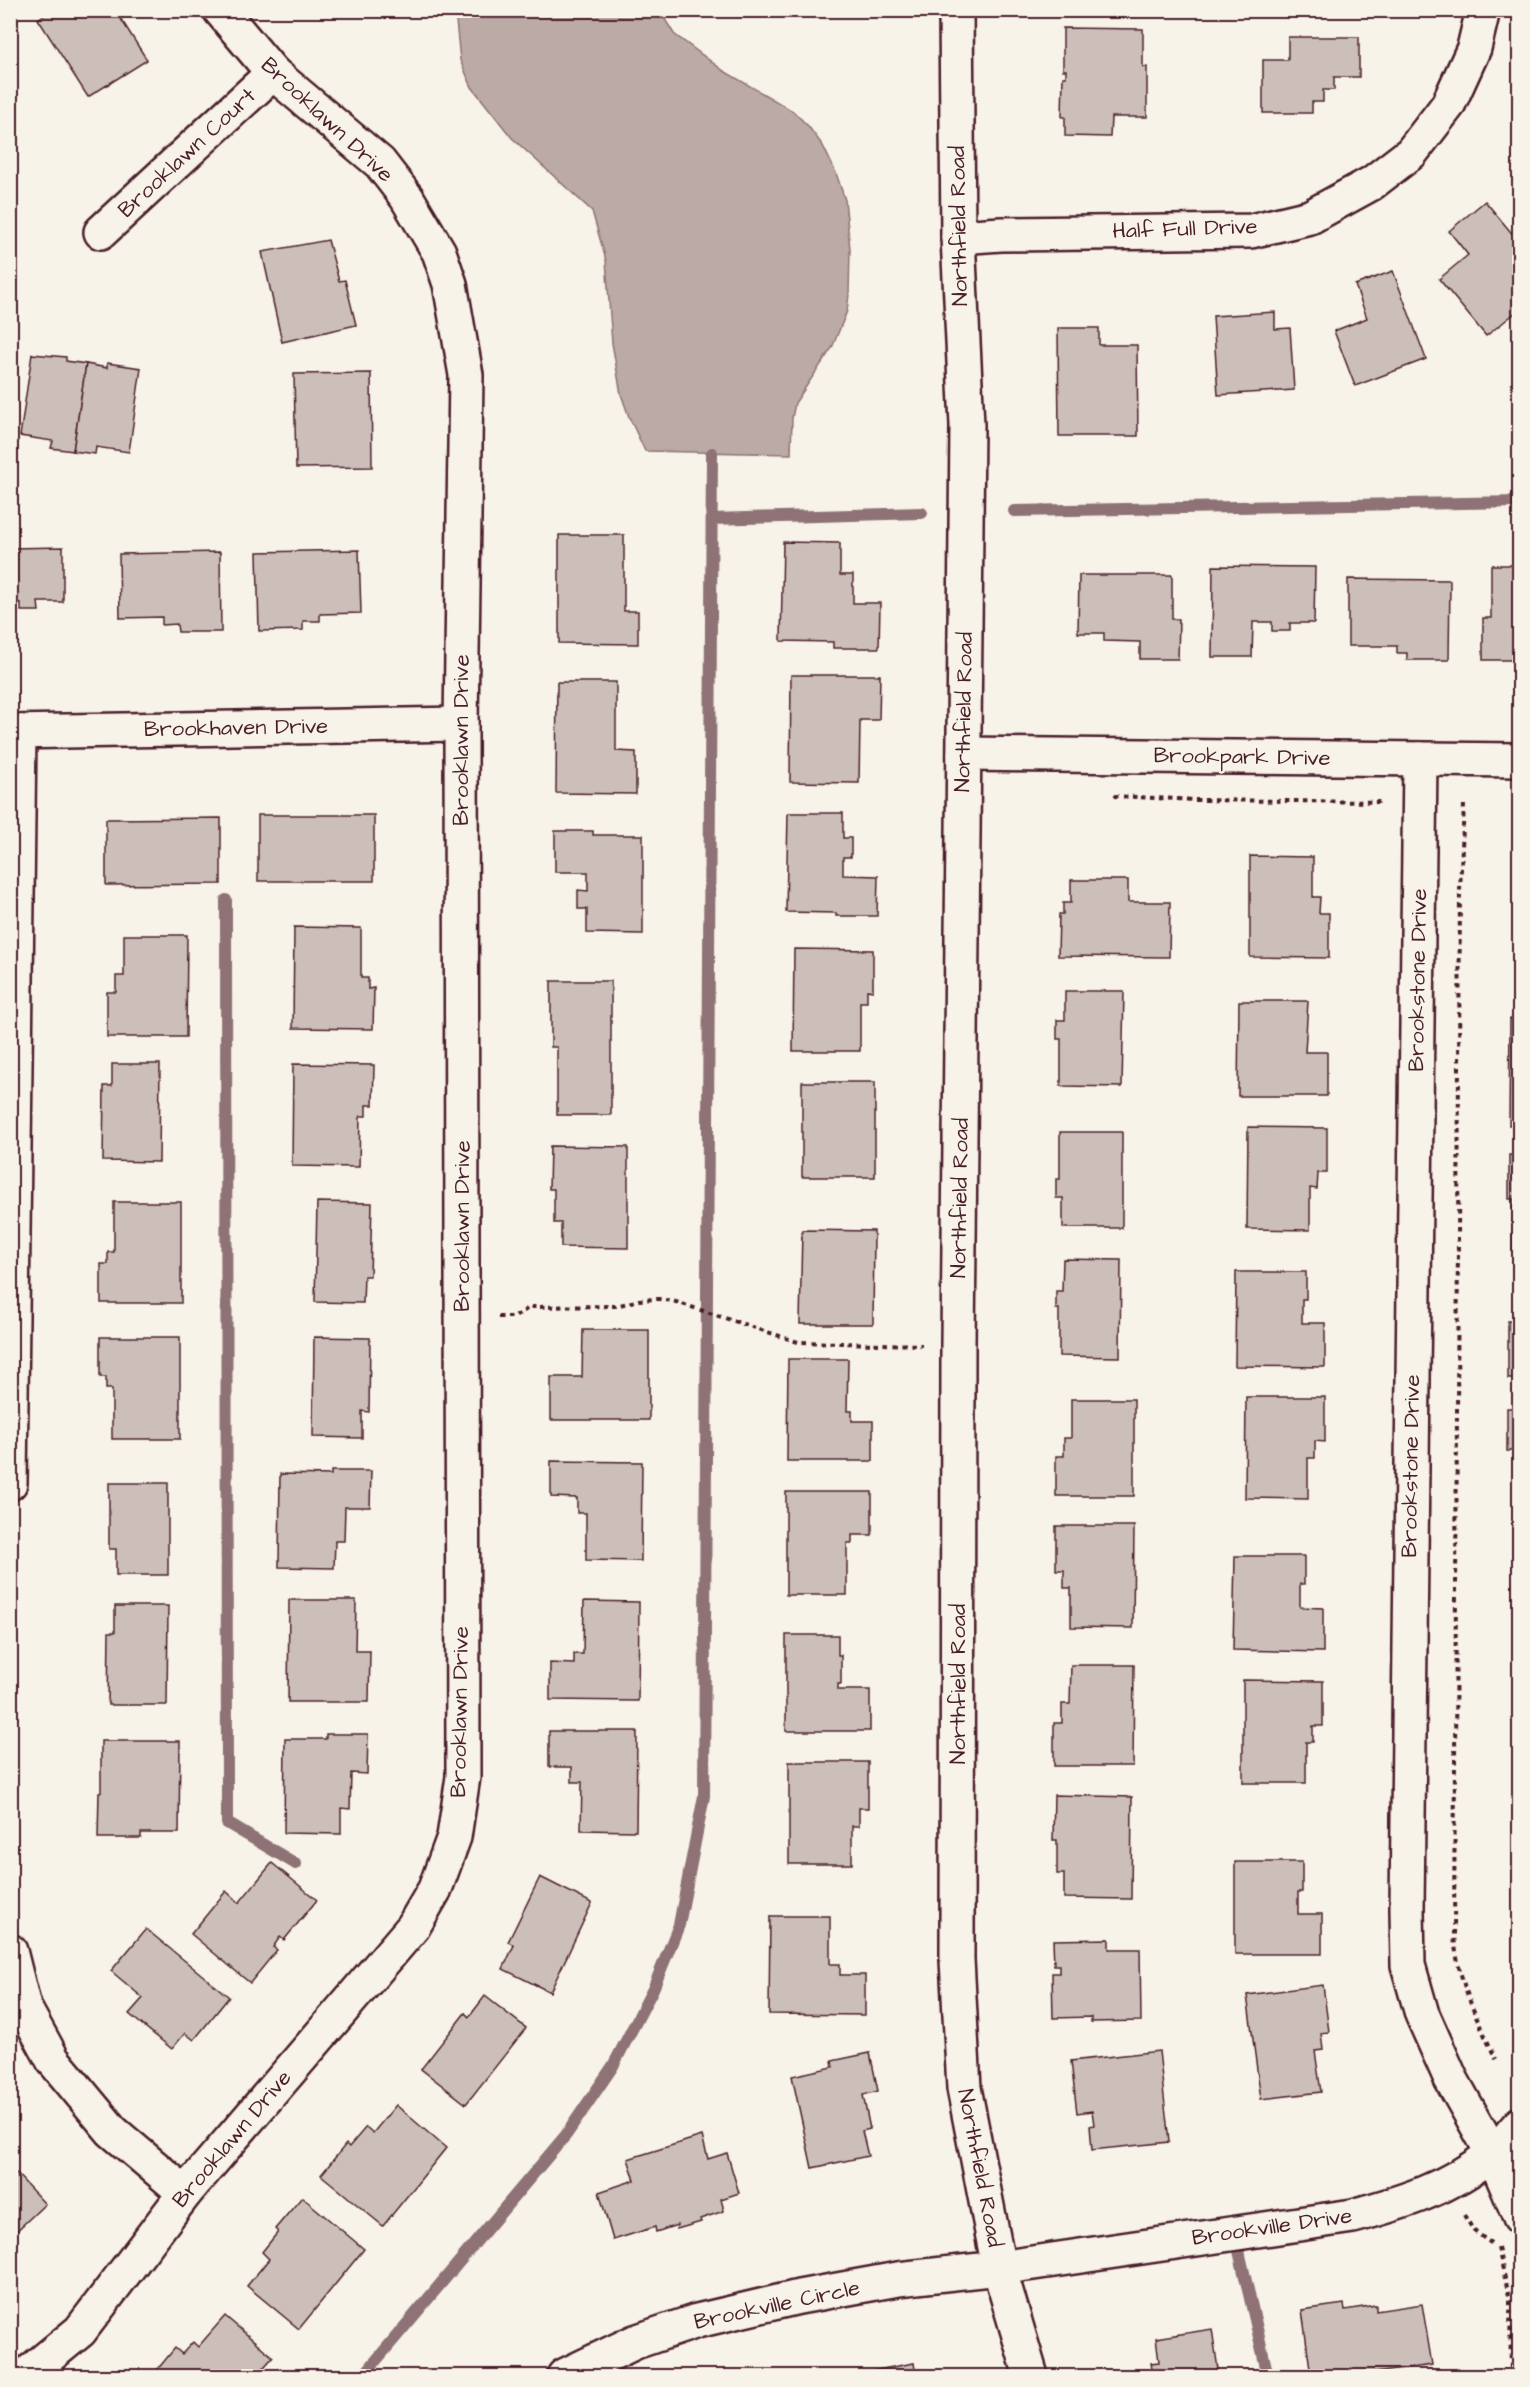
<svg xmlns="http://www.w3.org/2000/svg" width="1530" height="2387" font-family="'Architects Daughter',sans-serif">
  <rect width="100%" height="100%" fill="#f7f3e8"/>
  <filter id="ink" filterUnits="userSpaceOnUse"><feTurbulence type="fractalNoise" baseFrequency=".0167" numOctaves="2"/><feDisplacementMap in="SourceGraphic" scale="12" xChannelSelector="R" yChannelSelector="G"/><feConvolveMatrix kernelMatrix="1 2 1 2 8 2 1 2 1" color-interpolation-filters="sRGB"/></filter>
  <g filter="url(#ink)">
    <!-- water -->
    <path fill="#bcaaa7" stroke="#8e7275" stroke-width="1.5" d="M455,11H660L674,34L724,71L793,111L808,126L823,146L836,173L845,200L850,249L849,294L847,311L832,348L795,403L792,418L791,454L645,451L629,417L621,394L612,343L606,260L592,211L512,138L472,87L460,60Z"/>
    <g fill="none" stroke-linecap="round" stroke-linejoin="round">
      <!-- stream -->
      <g stroke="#8e7275" stroke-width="12">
        <path d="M1014,511L1520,502"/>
        <path d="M712,519L922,513"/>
        <path d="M226,900L227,1823L296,1864"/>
        <path d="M1239,2251L1268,2376"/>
        <path d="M363,2376L566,2135L613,2066L653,1989L679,1925L704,1796L712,453"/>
      </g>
    </g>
    <!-- building -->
    <g fill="#ccbfb9" stroke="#4a1f2b" stroke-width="1.5">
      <path d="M52,10H119L122,14L119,16L147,60L88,97L38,19Z"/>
      <path d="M1063,28L1143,29V67H1147V117H1111L1110,137L1065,136V117H1062L1063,77H1066V70H1063Z"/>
      <path d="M1288,37H1359V77H1334V90H1323V102H1312V113H1263V60H1288Z"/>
      <path d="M10,105L19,111L10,125Z"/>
      <path d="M1485,201L1520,243V309L1486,336L1439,279L1468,255L1449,231Z"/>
      <path d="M328,240L339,281L345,280L356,325L282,342L262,252Z"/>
      <path d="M1393,271L1426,359L1355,386L1334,331L1367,318L1355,285Z"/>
      <path d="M1275,312V329L1290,328L1294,390L1218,395L1213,316Z"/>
      <path d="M1058,328H1099V345H1137L1138,436H1059Z"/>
      <path d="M32,354L66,357V361L86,364L73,451L51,448L53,441L20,436Z"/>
      <path d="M107,363L141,368L129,452L96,447L95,454L73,451L86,364L107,368Z"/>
      <path d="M371,373L372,467L296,468L294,374Z"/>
      <path d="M559,535H624V611H638V644L559,643Z"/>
      <path d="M783,542L840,543V575H853V603H880L879,648H833V642L781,641Z"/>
      <path d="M63,547V602H38L39,611H21V603H10V548Z"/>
      <path d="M359,550L361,613L320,614V621H303V630L259,631L257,552Z"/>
      <path d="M220,552L221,632H178L177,624L162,625V617L120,618L119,554Z"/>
      <path d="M1491,565H1520V660H1483V618H1491Z"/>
      <path d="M1213,566L1315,567L1314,623H1290V631H1272V622H1253L1252,657H1212Z"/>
      <path d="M1079,575H1172V619H1179L1178,659H1140V642L1104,641V633H1078Z"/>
      <path d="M1348,579L1450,580L1449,660H1407V653H1397V646H1348Z"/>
      <path d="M791,675H880L879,720H860L859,783L790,782Z"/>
      <path d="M557,682H616V751L636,752V794L556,793Z"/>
      <path d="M788,813H843V838H851V857H843V875L878,876L877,916H836V913L786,912Z"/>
      <rect x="258" y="815" width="116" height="66"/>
      <path d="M221,818V884L106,885V819Z"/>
      <path d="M555,831H593V835H643V934L587,933V909H578V890L588,891V872H555Z"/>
      <path d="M1250,856L1313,857V897H1320L1319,913H1329V958L1250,957Z"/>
      <path d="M1071,880H1128V902H1170L1169,957L1058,956L1059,914H1063V903H1071Z"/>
      <path d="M294,927L361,928V978H368V989L374,988L373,1029L293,1028Z"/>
      <path d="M124,935H187L186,1037H107V992H116V976H124Z"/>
      <path d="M794,949L873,950V991L867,990V1002H860V1051H793Z"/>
      <path d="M551,981H611V1115H557V1047H551Z"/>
      <path d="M1065,991H1124L1122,1087L1061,1086V1039H1057V1020H1065Z"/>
      <path d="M1239,1001H1308L1305,1052H1327V1096H1238Z"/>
      <path d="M1510,1019L1520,1020V1125H1509Z"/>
      <path d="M112,1064H160L159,1162L103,1161L104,1086H112Z"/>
      <path d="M293,1064L374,1065L373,1105H366V1116H360L359,1167L292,1166Z"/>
      <rect x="802" y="1082" width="73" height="95"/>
      <path d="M1248,1127L1327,1128V1173H1318L1317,1189L1310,1188V1230L1247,1229Z"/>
      <path d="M1060,1132H1122V1228H1063V1198H1056V1179H1060Z"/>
      <path d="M550,1146L628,1147V1248L561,1247V1223H554V1189H549Z"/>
      <path d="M1509,1155H1520V1250H1513V1199H1509Z"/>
      <path d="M114,1202H181V1303H101V1264H108V1252H114Z"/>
      <path d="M317,1202L372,1203L370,1276H364L363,1303L315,1302Z"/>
      <path d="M802,1230L874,1231L873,1324H800Z"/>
      <path d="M1063,1259L1121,1260L1120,1357L1059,1356V1309H1056V1291H1062Z"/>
      <path d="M1236,1272H1306V1299H1302V1323H1325V1367L1235,1366Z"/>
      <path d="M1508,1321H1520V1451H1507V1408H1514V1379H1508Z"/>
      <path d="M583,1330H649V1420H551V1377H582Z"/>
      <path d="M100,1337H180V1439H112V1389H106V1377H100Z"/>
      <path d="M314,1337L370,1338L369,1412L362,1411V1438L313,1437Z"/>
      <path d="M788,1359H848L847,1411H852V1421H873V1461H787Z"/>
      <path d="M1246,1397H1325V1442L1315,1441V1458H1308V1499L1245,1498Z"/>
      <path d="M1071,1399H1134V1496H1056V1456H1064V1438H1071Z"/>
      <path d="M551,1461L642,1462L641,1561L586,1560V1513H577V1498L551,1497Z"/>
      <path d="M331,1471H371L370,1507H345L344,1541H335L334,1568L279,1567L280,1474L331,1475Z"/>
      <path d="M109,1483H168V1575H116V1549H109Z"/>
      <path d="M786,1492H872V1535H852V1543H847V1595H786Z"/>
      <path d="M1056,1526H1134L1133,1628L1071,1627V1588H1064V1570H1056Z"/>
      <path d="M1235,1556H1304V1584H1300V1607L1323,1608V1652L1233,1650Z"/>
      <path d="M289,1600H356L355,1651H370L369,1702H288Z"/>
      <path d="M584,1601L639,1602L638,1701L550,1700V1663L574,1664V1654H583Z"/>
      <path d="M115,1606H168L167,1705H108L109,1632H115Z"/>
      <path d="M786,1635H838V1655H841V1684H838V1690H870V1731H786Z"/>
      <path d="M1071,1665H1134L1133,1766H1054V1723H1062V1704H1070Z"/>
      <path d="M1243,1680L1323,1681V1726H1313V1742H1306V1783H1243Z"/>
      <path d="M549,1731H637L636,1831L581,1830L582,1782H572V1767H549Z"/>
      <path d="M326,1734H368L367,1774L351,1773L350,1809L341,1808V1834L284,1833L285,1739H326Z"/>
      <path d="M101,1741H180L179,1833H141V1838H98L99,1792H101Z"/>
      <path d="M789,1762H868V1808H859V1826H852V1864H789Z"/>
      <path d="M1054,1795L1132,1797L1131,1899L1064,1898V1874H1057V1840H1053Z"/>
      <path d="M1235,1862H1302V1892H1298V1914H1322V1954H1235Z"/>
      <path d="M272,1863L317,1900L284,1940L280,1937L273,1947L277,1950L250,1983L191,1934L226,1891L239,1903Z"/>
      <path d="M540,1877L592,1903L550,1992L503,1969L514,1945L508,1942Z"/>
      <path d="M770,1916H830V1964H840V1975H865V2015L769,2014Z"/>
      <path d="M146,1929L229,1997L194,2040L185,2033L172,2049L129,2014L143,1998L111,1971Z"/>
      <path d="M1109,1939V1949H1140L1141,2021L1091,2022V2017L1053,2018L1052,1973H1059V1965H1054L1053,1940Z"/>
      <path d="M1323,1985L1329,2032L1321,2033L1323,2050L1315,2051L1321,2092L1261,2099L1247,1995Z"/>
      <path d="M485,1996L526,2028L466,2104L421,2069L465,2013L469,2017Z"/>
      <path d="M1159,2051L1169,2142L1092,2150L1090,2126L1094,2125L1092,2111L1077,2113L1071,2061Z"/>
      <path d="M870,2053L878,2091L863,2095L870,2129L862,2131L868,2156L812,2168L792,2076L833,2067L832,2061Z"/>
      <path d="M396,2105L446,2148L383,2226L321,2175L346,2144L349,2147L366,2127L373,2133Z"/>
      <path d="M702,2136L708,2159L727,2153L739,2193L721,2199L724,2211L700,2219L701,2222L677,2229V2225L656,2232L655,2227L613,2240L599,2192L635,2180L628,2159Z"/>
      <path d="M10,2162L15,2167L12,2169L45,2204L10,2237Z"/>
      <path d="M302,2197L364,2249L299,2329L247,2286L269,2259L262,2252L278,2232L275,2229Z"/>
      <path d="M1344,2304L1345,2310L1376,2305V2311L1422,2304L1432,2365L1353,2376H1311L1302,2310Z"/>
      <path d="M225,2316L273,2357L256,2376H152L175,2348L182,2354L193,2342L198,2347Z"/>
      <path d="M1212,2329L1219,2376H1153L1151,2363L1159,2362L1156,2338Z"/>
      <path d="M914,2363L916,2376H851V2375Z"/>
    </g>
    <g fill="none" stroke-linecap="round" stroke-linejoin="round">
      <!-- minor casing -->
      <g stroke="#4a1f2b" stroke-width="38">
        <g id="minor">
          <path d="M956,10L958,237L967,425L958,1345L957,1960L964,2088L999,2268L1031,2376"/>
          <path d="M101,232L273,73"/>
          <path d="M958,237L1001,234L1251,231L1310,217L1372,183L1411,153L1448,105L1474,48L1483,10"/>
          <path d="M10,732L461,724"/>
          <path d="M964,754L1520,760"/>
          <path d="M1420,759L1407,1909L1408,1965L1422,2014L1451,2079L1493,2154L1520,2217"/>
          <path d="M10,1483L19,732"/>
          <path d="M10,1951L24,2007L53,2060L112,2131L185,2193"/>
          <path d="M25,2376L80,2331L185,2193L413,1927L435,1889L454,1837L463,1777L461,724L466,375L450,284L439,252L407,198L380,163L273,73L220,10"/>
          <path d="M564,2376L635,2342L697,2321L799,2297L898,2279L999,2268L1353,2216C1404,2202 1449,2188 1491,2155C1502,2147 1510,2134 1520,2124"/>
        </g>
      </g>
      <!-- path -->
      <g stroke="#4a1f2b" stroke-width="4" stroke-dasharray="4.5 4.5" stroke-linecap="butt">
        <path d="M1114,796L1197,800L1382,802"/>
        <path d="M1464,805L1460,890L1454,1935C1457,1979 1477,2020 1496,2059"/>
        <path d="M498,1317H515L530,1307L616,1306L639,1300L658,1299L673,1301L798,1342L922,1345"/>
        <path d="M1464,2215L1474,2231L1491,2243"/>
        <path d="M1498,2248L1510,2300L1511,2376"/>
      </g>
      <!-- minor -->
      <use href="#minor" stroke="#f7f3e8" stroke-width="33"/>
    </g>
  </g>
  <g text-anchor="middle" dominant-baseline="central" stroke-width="5" stroke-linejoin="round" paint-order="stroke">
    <!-- street labels -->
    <g font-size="22" fill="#4a1f2b" stroke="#f7f3e8">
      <text transform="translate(327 120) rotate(43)">Brooklawn Drive</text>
      <text transform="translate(187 153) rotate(-43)">Brooklawn Court</text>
      <text transform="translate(959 226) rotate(-91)">Northfield Road</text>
      <text transform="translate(1185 229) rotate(-2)">Half Full Drive</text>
      <text transform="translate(964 712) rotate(-89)">Northfield Road</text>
      <text transform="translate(236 728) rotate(-1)">Brookhaven Drive</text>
      <text transform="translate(461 740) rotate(-90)">Brooklawn Drive</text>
      <text transform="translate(1242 757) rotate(1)">Brookpark Drive</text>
      <text transform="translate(1418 980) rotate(-89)">Brookstone Drive</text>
      <text transform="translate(960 1198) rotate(-89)">Northfield Road</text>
      <text transform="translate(462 1226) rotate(-90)">Brooklawn Drive</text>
      <text transform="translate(1411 1466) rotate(-89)">Brookstone Drive</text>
      <text transform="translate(958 1684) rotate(-90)">Northfield Road</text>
      <text transform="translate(460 1712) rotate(-89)">Brooklawn Drive</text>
      <text transform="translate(232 2139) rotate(-50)">Brooklawn Drive</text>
      <text transform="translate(980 2168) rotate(79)">Northfield Road</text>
      <text transform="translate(1272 2227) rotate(-8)">Brookville Drive</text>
      <text transform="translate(777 2305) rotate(-12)">Brookville Circle</text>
    </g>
  </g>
  <!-- margin -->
  <rect width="1530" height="2387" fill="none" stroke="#f7f3e8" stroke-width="36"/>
  <rect x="18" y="18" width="1494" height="2351" fill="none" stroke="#4a1f2b" stroke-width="2" filter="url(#ink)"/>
</svg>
